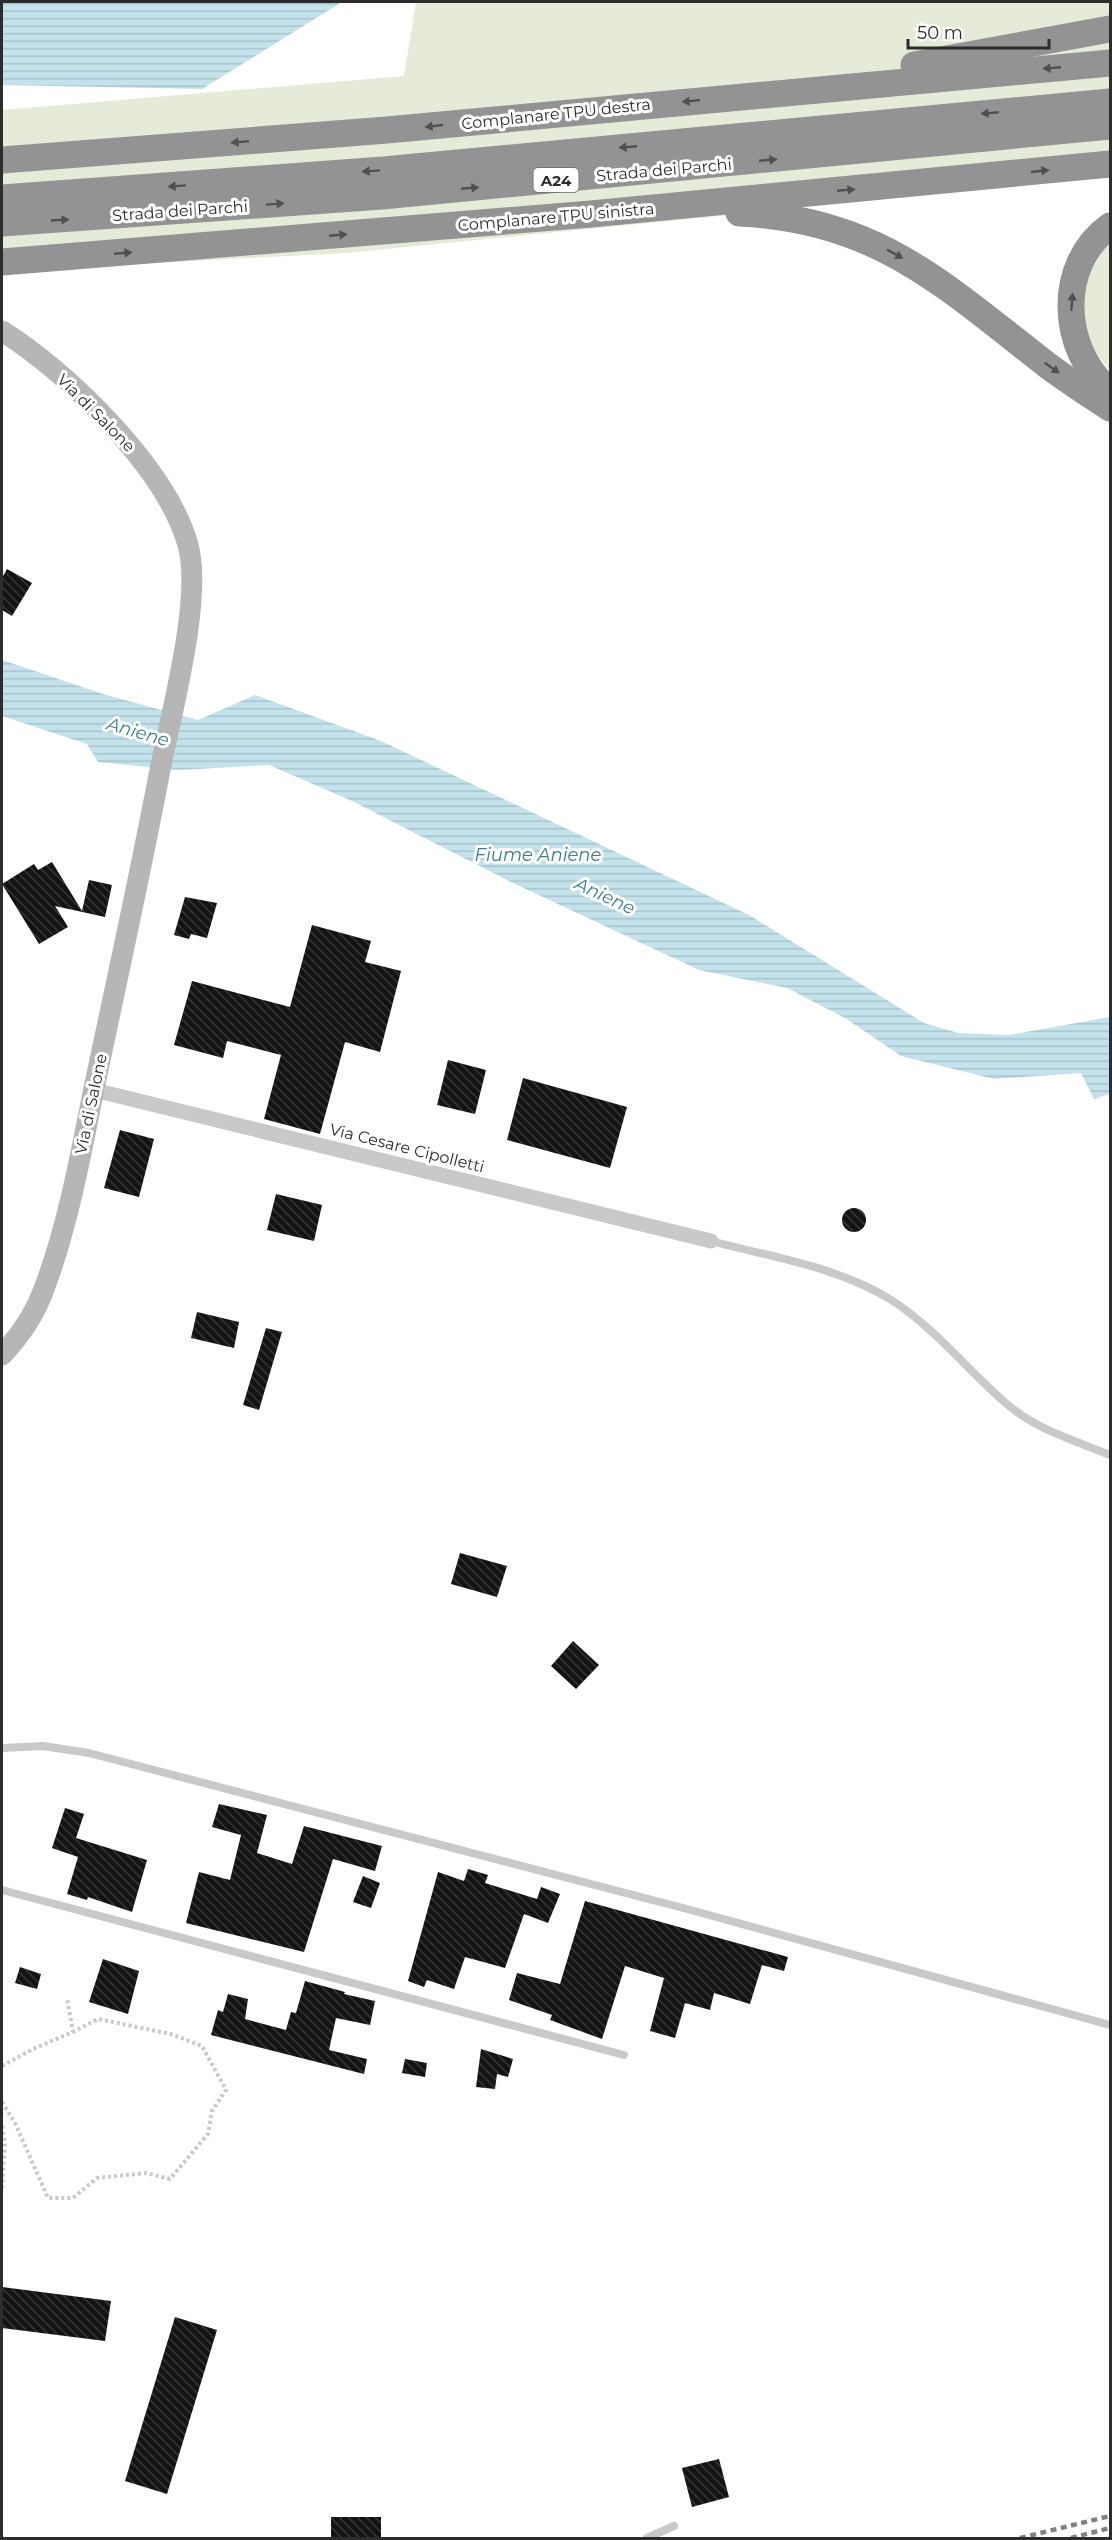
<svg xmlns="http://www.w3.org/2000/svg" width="1112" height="2540" font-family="Montserrat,sans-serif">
  <defs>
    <pattern id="water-rules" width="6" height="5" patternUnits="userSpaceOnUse" patternTransform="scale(1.5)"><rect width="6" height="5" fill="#c3e2ec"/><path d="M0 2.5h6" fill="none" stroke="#a8c2cb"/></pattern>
    <pattern id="building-back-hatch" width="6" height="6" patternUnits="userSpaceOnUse" patternTransform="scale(1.5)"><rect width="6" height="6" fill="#131313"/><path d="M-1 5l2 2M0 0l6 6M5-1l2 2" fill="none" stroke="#363636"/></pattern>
  </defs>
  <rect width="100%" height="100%" fill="#fff"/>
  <!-- green -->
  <g fill="#e5ebd8">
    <path d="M416,2H1110V177L346,253L2,271V110L404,76Z"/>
    <path d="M1110,239V370C1085,345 1076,309 1087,275C1091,263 1103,250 1110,239Z"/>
  </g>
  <!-- water -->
  <g fill="url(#water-rules)">
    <path d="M2,2H342L202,89L2,85Z"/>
    <path d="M2,660L103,694L198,720L255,695L381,741L749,915L924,1023L958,1033L1009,1035L1110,1017V1094L1094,1099L1081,1073L994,1079L901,1056L845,1018L787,988L699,970L513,883L352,801L269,765L178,770L98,762L87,744L2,716Z"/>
  </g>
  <!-- building -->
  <g fill="url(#building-back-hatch)">
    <path d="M7,569L32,583L12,616L2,610V578Z"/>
    <path d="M52,862L82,911L89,880L112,885L105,917L55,906L68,927L39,944L2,884L34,864L38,870Z"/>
    <path d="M185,897L217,903L207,938L191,934L189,939L174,935Z"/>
    <path d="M312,925L371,941L365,962L401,971L380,1052L345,1042L320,1134L264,1119L281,1055L227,1041L223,1058L174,1045L192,981L290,1007Z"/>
    <path d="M448,1060L486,1070L475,1114L437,1105Z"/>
    <path d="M523,1078L627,1107L610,1168L507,1140Z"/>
    <path d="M120,1130L154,1139L139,1197L104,1188Z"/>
    <path d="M276,1194L322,1205L314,1241L267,1230Z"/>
    <circle cx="854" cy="1220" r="12"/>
    <path d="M197,1312L239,1322L234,1348L191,1338Z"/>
    <path d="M266,1328L282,1332L259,1410L243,1405Z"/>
    <path d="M460,1553L507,1566L497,1597L451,1584Z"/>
    <path d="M573,1641L599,1665L576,1689L551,1666Z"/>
    <path d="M219,1804L267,1815L257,1853L292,1864L304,1826L382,1846L375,1871L333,1859L304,1952L186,1923L199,1872L230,1880L241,1835L212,1827Z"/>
    <path d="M65,1808L84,1814L76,1838L147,1860L132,1912L88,1897L87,1900L67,1894L78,1857L52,1848Z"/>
    <path d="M468,1869L488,1875L485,1883L537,1899L541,1887L560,1894L548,1923L524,1914L505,1968L465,1957L454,1989L427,1980L424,1987L408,1981L438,1872L464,1881Z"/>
    <path d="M363,1876L380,1883L371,1908L353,1902Z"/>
    <path d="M585,1901L788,1957L784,1971L762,1965L750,2004L714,1993L710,2010L685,2003L675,2038L650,2031L664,1978L625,1966L602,2039L550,2020L552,2015L509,2000L517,1973L560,1984Z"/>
    <path d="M103,1959L139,1971L128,2014L89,2002Z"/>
    <path d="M20,1967L41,1974L37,1989L15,1983Z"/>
    <path d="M305,1981L345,1992L344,1994L375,2001L370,2025L336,2018L329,2050L367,2059L364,2074L211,2035L218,2010L223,2012L228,1994L248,1999L245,2019L286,2030L291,2012L296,2013Z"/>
    <path d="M481,2049L513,2059L508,2077L497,2074L495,2089L476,2087Z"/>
    <path d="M405,2059L427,2063L425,2077L402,2073Z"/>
    <path d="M2,2287L111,2301L105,2341L2,2328Z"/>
    <path d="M175,2317L217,2330L167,2494L125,2481Z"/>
    <path d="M719,2459L729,2497L692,2507L682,2468Z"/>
    <rect x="331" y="2517" width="50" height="21"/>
  </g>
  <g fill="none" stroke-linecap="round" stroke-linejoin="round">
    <!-- path -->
    <g stroke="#c9c9c9" stroke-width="4" stroke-dasharray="3 3" stroke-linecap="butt">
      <path d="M2,2066L33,2049L73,2032L67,1998"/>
      <path d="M2,2102L15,2123L48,2198H73L97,2178L146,2173L170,2179L208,2134L212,2111L226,2090L202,2046L171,2034L98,2019L73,2032"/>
      <path d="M2,2126L5,2143L2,2190"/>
    </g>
    <!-- lane -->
    <g stroke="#c9c9c9" stroke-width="8">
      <path d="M711,1241C771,1257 840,1267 893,1301C937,1330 969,1372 1008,1405C1037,1430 1076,1441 1110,1455"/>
      <path d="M2,1748L43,1746L89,1753L687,1909L1110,2025"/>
      <path d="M2,1890L624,2055"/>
      <path d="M647,2538L674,2526"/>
    </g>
    <!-- street -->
    <path stroke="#c9c9c9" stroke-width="15" d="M94,1090L711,1241"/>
    <!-- secondary -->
    <path stroke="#b6b6b6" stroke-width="21" d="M2,331C68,372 167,469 188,545C203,600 170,717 159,775C140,875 118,975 97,1074C82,1146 70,1220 44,1289C35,1314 20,1336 2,1355"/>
    <!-- highway -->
    <g stroke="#939393" stroke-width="27">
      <path d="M914,65L1110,29"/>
      <path d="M2,160L387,130L1110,63"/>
      <path d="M2,198L383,170L1110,102"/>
      <path d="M739,213C877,219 944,285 1047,365C1067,380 1089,394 1110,408"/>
      <path d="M2,223L382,196L1110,126"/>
      <path d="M1110,226C1056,264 1060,351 1110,391"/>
      <path d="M2,262L591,214L1110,164"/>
    </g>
    <!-- rail -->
    <g stroke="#818181" stroke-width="4.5" stroke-dasharray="6 4.5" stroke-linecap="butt">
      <path d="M1020,2538L1110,2516"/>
      <path d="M1071,2538L1110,2528"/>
    </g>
  </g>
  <!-- one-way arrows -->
  <defs><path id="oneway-solid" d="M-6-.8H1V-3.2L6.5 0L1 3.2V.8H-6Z" transform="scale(1.5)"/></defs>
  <g fill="#505050">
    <use href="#oneway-solid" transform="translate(1052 68) rotate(175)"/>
    <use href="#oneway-solid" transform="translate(691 101) rotate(174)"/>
    <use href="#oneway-solid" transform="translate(990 113) rotate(175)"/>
    <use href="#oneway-solid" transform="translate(434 126) rotate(174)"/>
    <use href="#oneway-solid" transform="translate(240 142) rotate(175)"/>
    <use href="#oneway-solid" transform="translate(628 147) rotate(175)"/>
    <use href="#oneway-solid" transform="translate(768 160) rotate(-5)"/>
    <use href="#oneway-solid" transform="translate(371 171) rotate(176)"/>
    <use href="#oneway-solid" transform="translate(1040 171) rotate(-6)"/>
    <use href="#oneway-solid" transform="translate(177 186) rotate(176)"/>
    <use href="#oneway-solid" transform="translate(470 188) rotate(-5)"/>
    <use href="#oneway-solid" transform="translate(846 190) rotate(-5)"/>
    <use href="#oneway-solid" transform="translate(275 204) rotate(-4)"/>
    <use href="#oneway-solid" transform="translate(60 220) rotate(-3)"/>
    <use href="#oneway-solid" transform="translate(338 235) rotate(-5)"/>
    <use href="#oneway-solid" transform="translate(123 253) rotate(-5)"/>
    <use href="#oneway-solid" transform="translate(895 254) rotate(29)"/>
    <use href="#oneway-solid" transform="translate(1072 302) rotate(-86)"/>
    <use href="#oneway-solid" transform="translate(1052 368) rotate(35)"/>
  </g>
  <g text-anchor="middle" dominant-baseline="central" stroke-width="6" stroke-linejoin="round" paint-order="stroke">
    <!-- shield labels -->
    <rect fill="#fff" stroke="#6b6b6b" stroke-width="1.5" x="533.5" y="168" width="45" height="24" rx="4.5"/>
    <g font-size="15" font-weight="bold" fill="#2c2c2c">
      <text x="556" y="180">A24</text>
    </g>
    <!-- street labels -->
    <g font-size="16" fill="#2c2c2c" stroke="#fff">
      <text transform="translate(556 114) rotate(-6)">Complanare TPU destra</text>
      <text transform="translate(664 170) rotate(-5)">Strada dei Parchi</text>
      <text transform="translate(180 211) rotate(-4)">Strada dei Parchi</text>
      <text transform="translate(556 217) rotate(-5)">Complanare TPU sinistra</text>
      <text transform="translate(96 413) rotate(45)">Via di Salone</text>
      <text transform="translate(91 1104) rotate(-78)">Via di Salone</text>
      <text transform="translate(407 1148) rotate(14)">Via Cesare Cipolletti</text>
    </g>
    <!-- water labels -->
    <g font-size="18" font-style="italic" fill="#377c91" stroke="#fff">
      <text transform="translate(138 732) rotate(16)">Aniene</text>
      <text x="538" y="855">Fiume Aniene</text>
      <text transform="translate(605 896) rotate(25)">Aniene</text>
    </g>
  </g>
  <!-- border -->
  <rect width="1112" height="2540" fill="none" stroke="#2c2c2c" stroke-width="6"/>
  <!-- scale -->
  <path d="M908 39v9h141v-9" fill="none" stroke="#2c2c2c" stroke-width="3"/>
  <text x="917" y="39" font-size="18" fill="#2c2c2c" stroke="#ffffff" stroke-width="4.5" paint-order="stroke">50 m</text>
</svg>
